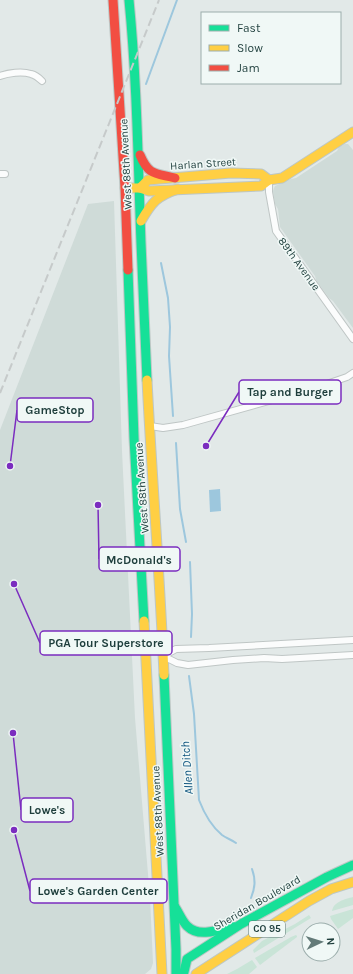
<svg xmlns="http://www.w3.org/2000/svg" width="353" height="974" font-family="Karla,sans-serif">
  <rect width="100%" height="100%" fill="#e2e9e8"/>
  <!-- built -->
  <g fill="#cfdbd8">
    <path d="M345,144H348L353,150V328L333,301L329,298L321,287L317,283L315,276L280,227L278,209L275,204L273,191L274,188L275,186L291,179L296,178L337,151L339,147Z"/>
    <path d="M114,201L122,451L135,718L150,898L153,963L151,969L145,974H0V430L88,204Z"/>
  </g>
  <!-- green -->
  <g fill="#c9e4d7">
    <path d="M353,897V905L332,911C333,902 345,899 353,897Z"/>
    <path d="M353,909V918L338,929L331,919L330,916Z"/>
    <path d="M309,915L311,918L254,953L253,950L262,941L295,924Z"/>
    <path d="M296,935L297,936V937L260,965L255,958L291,937Z"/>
    <path d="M252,960L257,967L249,974H227L237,969Z"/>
  </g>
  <!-- water -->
  <path fill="#9dc7dd" d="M220,489L221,511L210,512L209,490Z"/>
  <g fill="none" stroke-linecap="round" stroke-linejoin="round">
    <!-- stream -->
    <g stroke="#9dc7dd" stroke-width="2">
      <path d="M146,84L177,0"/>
      <path d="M161,263L168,298L170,327L169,356L173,416"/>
      <path d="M176,443L180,509L186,542"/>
      <path d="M190,562L192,614L191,637"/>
      <path d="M189,676L194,714L199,800C204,813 211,826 222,835C226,838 232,840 236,843"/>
      <path d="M251,898C255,888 256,880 252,869"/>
    </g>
    <!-- street casing -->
    <g stroke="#bfc6c5" stroke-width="8">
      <g id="street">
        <path d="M0,76C8,73 22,71 31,74C35,75 39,78 42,81"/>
        <path d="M0,174H5"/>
        <path d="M269,180V192L276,231L353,339"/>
        <path d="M150,426L163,428L183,425L315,388L347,377L353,373"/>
        <path d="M163,656L177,663L188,665L233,660L264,658L282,659L353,655"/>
        <path d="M163,656L176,649L209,648L353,640"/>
      </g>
    </g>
    <!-- fast casing -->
    <g stroke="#bdc7c5" stroke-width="11">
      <g id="fast">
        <path d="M129,0C137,81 138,162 141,243C143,289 145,335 147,380"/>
        <path d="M128,270L134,438L144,621"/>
        <path d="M164,675L176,949V974"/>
        <path d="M175,907C179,913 182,921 187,926C199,938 218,930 232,926"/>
        <path d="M180,974L184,972L187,959L241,924L327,877L353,865"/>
      </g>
    </g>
    <!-- slow casing -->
    <g stroke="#bdc7c5" stroke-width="11">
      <g id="slow">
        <path d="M125,188H140L149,191L261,186L269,180L282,178L353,132"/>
        <path d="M140,188L148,180L231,173L261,174L269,180"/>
        <path d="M141,221C152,202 157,196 178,189"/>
        <path d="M147,380C152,479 160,577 164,675"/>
        <path d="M144,621L162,974"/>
        <path d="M196,974L309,901L331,889L353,882"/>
      </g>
    </g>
    <!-- jam casing -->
    <g stroke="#bdc7c5" stroke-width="11">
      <g id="jam">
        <path d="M113,0L125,188L128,270"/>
        <path d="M140,155C149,176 155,173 175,178"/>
      </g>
    </g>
    <!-- street -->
    <use href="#street" stroke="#fbfcfc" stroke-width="6"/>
    <!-- fast -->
    <use href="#fast" stroke="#16e098" stroke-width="9"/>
    <!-- slow -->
    <use href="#slow" stroke="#ffcf43" stroke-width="9"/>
    <!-- jam -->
    <use href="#jam" stroke="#f24e42" stroke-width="9"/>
    <!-- rail -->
    <path stroke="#c6caca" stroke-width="2" stroke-dasharray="8 4" stroke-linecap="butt" d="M0,393L159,0"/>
  </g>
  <g text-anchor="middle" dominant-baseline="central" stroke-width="3" stroke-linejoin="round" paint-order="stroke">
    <!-- shield labels -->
    <rect fill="#f0f8f6" stroke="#5d7674" stroke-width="1" x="249" y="921" width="36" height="16" rx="3"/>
    <g font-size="10" font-weight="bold" fill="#1e3e3c">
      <text x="267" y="929">CO 95</text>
    </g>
    <!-- street labels -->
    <g font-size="11" fill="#1e3e3c" stroke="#f0f8f6">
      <text transform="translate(126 164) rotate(-93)">West 88th Avenue</text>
      <text transform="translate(203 164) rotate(-4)">Harlan Street</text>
      <text transform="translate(299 264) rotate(54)">89th Avenue</text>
      <text transform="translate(142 488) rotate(-94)">West 88th Avenue</text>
      <text transform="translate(158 811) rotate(-93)">West 88th Avenue</text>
      <text transform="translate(257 903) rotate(-30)">Sheridan Boulevard</text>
    </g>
    <!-- water labels -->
    <g font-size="12" font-style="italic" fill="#125780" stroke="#f0f8f6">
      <text transform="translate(187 768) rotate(-94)">Allen Ditch</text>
    </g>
  </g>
  <!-- callouts -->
  <path fill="none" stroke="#7b2cbf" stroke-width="1.5" d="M206 446L239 392M10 466L17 410M98 505L99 559M14 584L40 643M13 733L21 810M14 830L30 891"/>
  <g fill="#7b2cbf" stroke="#f0f8f6" stroke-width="1.5">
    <circle cx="206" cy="446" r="4"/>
    <circle cx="10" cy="466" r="4"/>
    <circle cx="98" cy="505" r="4"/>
    <circle cx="14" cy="584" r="4"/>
    <circle cx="13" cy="733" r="4"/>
    <circle cx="14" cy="830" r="4"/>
  </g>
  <g fill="#f0f8f6" stroke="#7b2cbf" stroke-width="1.5">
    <rect x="239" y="380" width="102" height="24" rx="4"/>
    <rect x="17" y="398" width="76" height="24" rx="4"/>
    <rect x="99" y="547" width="81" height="24" rx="4"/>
    <rect x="40" y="631" width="132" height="24" rx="4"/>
    <rect x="21" y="798" width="52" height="24" rx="4"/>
    <rect x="30" y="879" width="137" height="24" rx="4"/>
  </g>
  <g font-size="12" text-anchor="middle" font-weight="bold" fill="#1e3e3c">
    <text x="290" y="396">Tap and Burger</text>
    <text x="55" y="414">GameStop</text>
    <text x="139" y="564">McDonald's</text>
    <text x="106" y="647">PGA Tour Superstore</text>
    <text x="47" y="814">Lowe's</text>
    <text x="98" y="895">Lowe's Garden Center</text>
  </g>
  <!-- legend -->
  <rect x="201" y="12" width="140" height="72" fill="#f0f8f6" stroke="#9caeac"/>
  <rect x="209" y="25" width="20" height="6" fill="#16e098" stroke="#9caeac"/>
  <text x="237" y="32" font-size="12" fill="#1e3e3c">Fast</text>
  <rect x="209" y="45" width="20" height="6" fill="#ffcf43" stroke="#9caeac"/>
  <text x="237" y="52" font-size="12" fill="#1e3e3c">Slow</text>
  <rect x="209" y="65" width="20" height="6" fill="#f24e42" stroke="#9caeac"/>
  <text x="237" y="72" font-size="12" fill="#1e3e3c">Jam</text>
  <!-- north arrow -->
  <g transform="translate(321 942) rotate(86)"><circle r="19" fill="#f0f8f6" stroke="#9caeac"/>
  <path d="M0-3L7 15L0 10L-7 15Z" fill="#637a78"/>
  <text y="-6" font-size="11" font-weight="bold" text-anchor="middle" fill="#1e3e3c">N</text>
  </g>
</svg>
